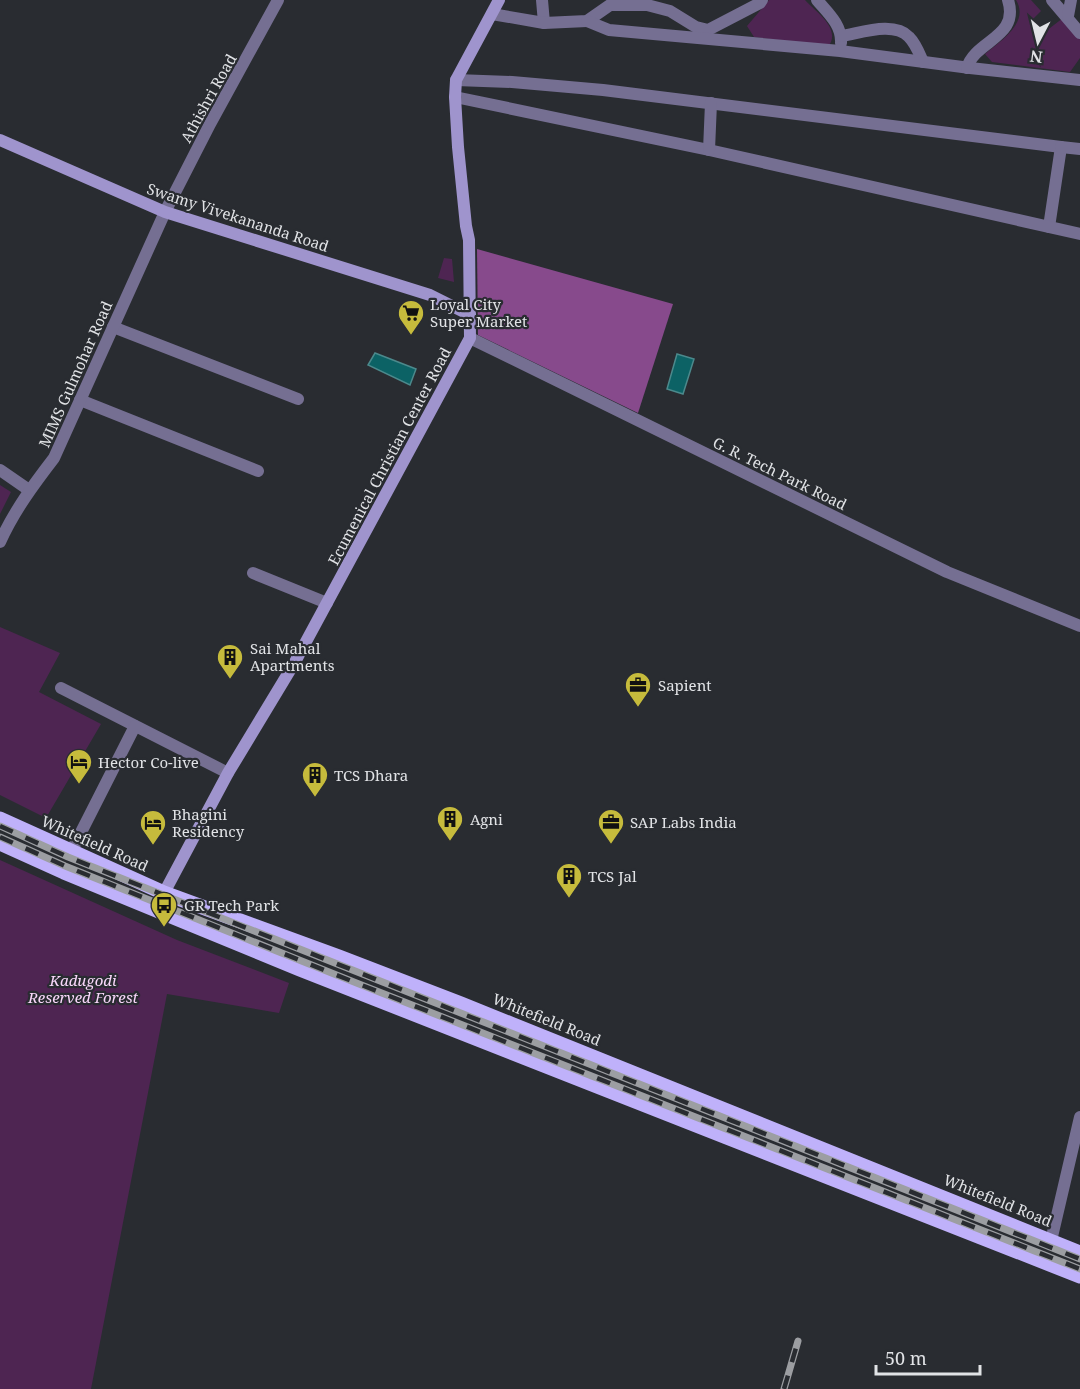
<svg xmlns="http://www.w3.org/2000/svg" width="1080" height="1389" font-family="'Noto Serif',serif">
  <rect width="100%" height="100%" fill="#292c31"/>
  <!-- green -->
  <g fill="#4e2552">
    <path d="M769,0H805C817,13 842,29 828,47L754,37L747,26Z"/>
    <path d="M1016,0H1031L1041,11L1033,19L1041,27L1050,28L1063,18L1080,37V58L1070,72L992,62L985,54C1000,41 1030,23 1016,0Z"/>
    <path d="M444,258L452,259L454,282L438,278Z"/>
    <path d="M0,485L11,492L0,514Z"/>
    <path d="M0,627L60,653L39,692L101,724L46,818L0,795Z"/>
    <path d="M0,860L177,940L289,983L279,1013L167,994L91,1389H0Z"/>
  </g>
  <!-- forest -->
  <path fill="#874a8c" d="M477,249L673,304L638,413L478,335Z"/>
  <!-- water -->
  <g fill="#0c6265" stroke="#4c898c" stroke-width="1.5">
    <path d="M375,353L416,369L410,385L368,365Z"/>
    <path d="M677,354L694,359L683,394L667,389Z"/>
  </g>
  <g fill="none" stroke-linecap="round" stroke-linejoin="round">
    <!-- street -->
    <g stroke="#756f92" stroke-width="12">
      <path d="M542,0L544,23"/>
      <path d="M817,0C828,13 842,25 841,43"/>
      <path d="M1052,0L1080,33"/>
      <path d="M492,14L544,23L587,21L610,5H647L670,11L696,27L708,30L760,3L762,0"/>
      <path d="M1068,16L1071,0"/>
      <path d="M587,21L609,30L840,51L970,68L1080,80"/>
      <path d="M841,36C861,33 894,21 909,37C916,44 919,53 923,62"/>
      <path d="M967,68C975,40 1020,38 1008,0"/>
      <path d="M456,80L512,82L603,90L1061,147L1049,227"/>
      <path d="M455,97L709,150L1080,234"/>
      <path d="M1061,147L1080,149"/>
      <path d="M709,150L711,103"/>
      <path d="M113,327L298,399"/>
      <path d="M470,338L947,572L1080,626"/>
      <path d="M80,400L258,471"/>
      <path d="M0,470L29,490"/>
      <path d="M0,542C14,511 34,484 54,458L165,212L210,124L278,0"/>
      <path d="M253,573L327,603"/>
      <path d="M61,688L228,773"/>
      <path d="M71,852L135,726"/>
      <path d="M1051,1241L1080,1117"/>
    </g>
    <!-- secondary -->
    <g stroke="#9f94cd" stroke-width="12">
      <path d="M0,140L165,212L430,295L470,315"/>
      <path d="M164,893L228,773L295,662L470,338L469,240L466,226L458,147L455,97L456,80L499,0"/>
    </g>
    <!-- primary -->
    <g stroke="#bfb1fa" stroke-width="15">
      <path d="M0,819L164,893L339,957L461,1004L1080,1253"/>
      <path d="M0,843L64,872L300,969L1080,1276"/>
    </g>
    <!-- rail casing -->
    <g stroke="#9c9ea2" stroke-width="7">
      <g id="rail">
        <path d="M0,826L68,857L1080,1259"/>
        <path d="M0,837L65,866L359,984L1080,1269"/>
        <path d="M784,1389L798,1341"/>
      </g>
    </g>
    <!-- rail -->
    <use href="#rail" stroke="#292c31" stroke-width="4.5" stroke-dasharray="14" stroke-linecap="butt"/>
  </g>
  <!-- icons -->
  <defs>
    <g id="supermarket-pin" transform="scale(1.35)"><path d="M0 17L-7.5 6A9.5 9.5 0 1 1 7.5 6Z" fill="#c6bb3c" stroke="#292c31"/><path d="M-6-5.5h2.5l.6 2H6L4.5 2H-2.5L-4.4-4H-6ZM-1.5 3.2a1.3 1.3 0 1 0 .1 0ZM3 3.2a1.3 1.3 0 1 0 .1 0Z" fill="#111"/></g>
    <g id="building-pin" transform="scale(1.35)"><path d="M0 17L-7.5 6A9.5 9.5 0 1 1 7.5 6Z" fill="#c6bb3c" stroke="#292c31"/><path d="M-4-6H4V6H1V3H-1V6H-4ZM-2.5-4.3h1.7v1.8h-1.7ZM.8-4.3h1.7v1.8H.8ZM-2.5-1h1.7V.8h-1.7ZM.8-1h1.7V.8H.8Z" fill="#111"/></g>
    <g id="office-pin" transform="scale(1.35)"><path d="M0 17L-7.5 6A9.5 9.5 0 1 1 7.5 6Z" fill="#c6bb3c" stroke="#292c31"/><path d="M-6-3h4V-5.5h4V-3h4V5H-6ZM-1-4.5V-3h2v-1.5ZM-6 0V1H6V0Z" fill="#111"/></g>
    <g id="hotel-pin" transform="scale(1.35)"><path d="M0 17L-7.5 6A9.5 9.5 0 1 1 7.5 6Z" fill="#c6bb3c" stroke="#292c31"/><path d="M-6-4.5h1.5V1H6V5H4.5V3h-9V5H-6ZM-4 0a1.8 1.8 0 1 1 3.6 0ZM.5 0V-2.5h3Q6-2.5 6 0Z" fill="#111"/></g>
    <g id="bus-pin" transform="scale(1.35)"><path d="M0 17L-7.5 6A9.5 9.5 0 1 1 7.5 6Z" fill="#c6bb3c" stroke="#292c31"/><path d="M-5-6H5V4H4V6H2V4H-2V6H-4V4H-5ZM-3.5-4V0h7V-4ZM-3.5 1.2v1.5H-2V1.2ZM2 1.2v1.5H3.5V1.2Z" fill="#111"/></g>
  </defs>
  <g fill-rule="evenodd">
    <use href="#supermarket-pin" x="411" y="313"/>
    <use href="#building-pin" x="230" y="657"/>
    <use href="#office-pin" x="638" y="685"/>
    <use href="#hotel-pin" x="79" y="762"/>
    <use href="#building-pin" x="315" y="775"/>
    <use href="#building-pin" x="450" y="819"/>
    <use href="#office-pin" x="611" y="822"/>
    <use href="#hotel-pin" x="153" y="823"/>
    <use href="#building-pin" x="569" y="876"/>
    <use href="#bus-pin" x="164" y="905"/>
  </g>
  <g text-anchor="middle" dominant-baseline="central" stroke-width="4.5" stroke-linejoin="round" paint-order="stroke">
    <!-- street labels -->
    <g font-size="15" fill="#e1e3e6" stroke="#292c31">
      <text transform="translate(208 98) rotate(-61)">Athishri Road</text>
      <text transform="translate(238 217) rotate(18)">Swamy Vivekananda Road</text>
      <text transform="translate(75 374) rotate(-66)">MIMS Gulmohar Road</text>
      <text transform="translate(389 456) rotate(-62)">Ecumenical Christian Center Road</text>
      <text transform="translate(780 473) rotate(26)">G. R. Tech Park Road</text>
      <text transform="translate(95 843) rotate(24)">Whitefield Road</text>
      <text transform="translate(547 1019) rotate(22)">Whitefield Road</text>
      <text transform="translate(998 1200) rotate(22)">Whitefield Road</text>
    </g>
    <!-- poi labels -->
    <g font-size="15" fill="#e1e3e6" stroke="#292c31" text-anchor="start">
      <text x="430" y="304">Loyal City<tspan x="430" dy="17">Super Market</tspan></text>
      <text x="250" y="648">Sai Mahal<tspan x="250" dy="17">Apartments</tspan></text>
      <text x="658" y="685">Sapient</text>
      <text x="98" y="762">Hector Co-live</text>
      <text x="334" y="775">TCS Dhara</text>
      <text x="172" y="814">Bhagini<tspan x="172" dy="17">Residency</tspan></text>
      <text x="470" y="819">Agni</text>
      <text x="630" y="822">SAP Labs India</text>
      <text x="588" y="876">TCS Jal</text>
      <text x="184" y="905">GR Tech Park</text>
    </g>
    <!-- park labels -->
    <g font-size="15" font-style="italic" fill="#f9d7fb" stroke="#292c31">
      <text x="83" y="980">Kadugodi<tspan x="83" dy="17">Reserved Forest</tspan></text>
    </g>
  </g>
  <!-- north arrow -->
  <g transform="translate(1038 42) rotate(187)" stroke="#292c31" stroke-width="4.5" paint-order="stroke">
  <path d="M0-4.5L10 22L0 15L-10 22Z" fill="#e1e3e6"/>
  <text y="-9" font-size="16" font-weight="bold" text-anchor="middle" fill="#e1e3e6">N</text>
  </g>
  <!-- scale -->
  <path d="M876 1365v9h104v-9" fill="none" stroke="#e1e3e6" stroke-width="3"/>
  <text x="885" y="1365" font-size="18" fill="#e1e3e6" stroke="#292c31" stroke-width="4.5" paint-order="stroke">50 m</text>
</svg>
